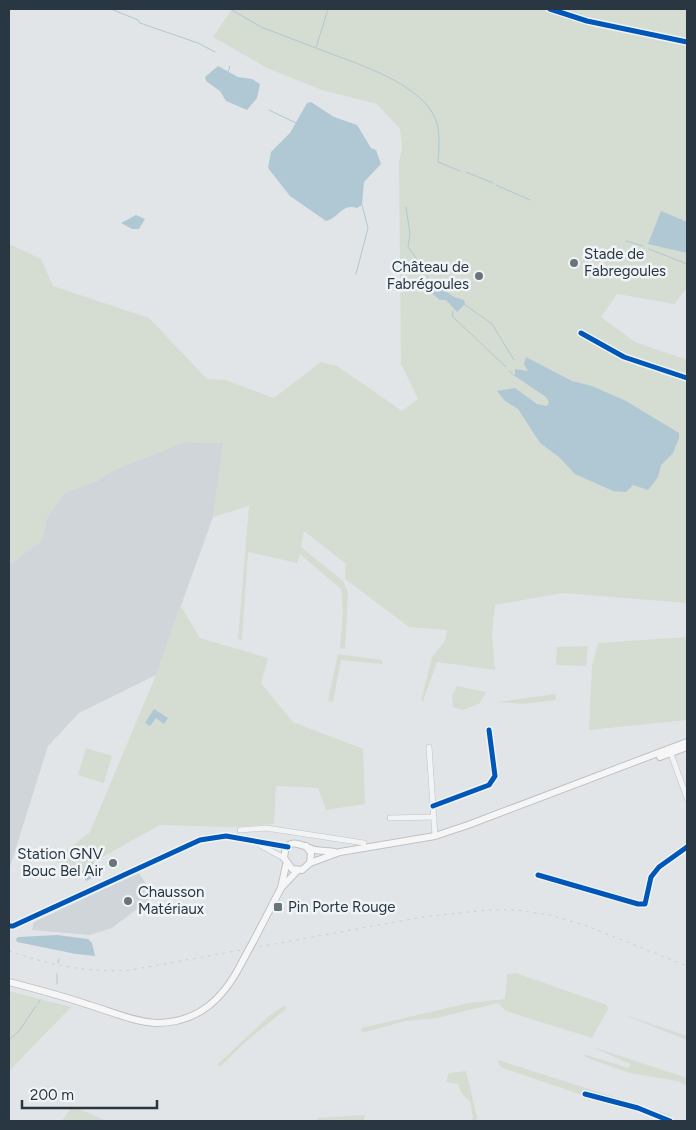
<svg xmlns="http://www.w3.org/2000/svg" width="696" height="1130" font-family="Figtree,sans-serif">
  <rect width="100%" height="100%" fill="#e2e5e7"/>
  <!-- built -->
  <g fill="#d0d5da">
    <path d="M185,442L224,443L213,517L156,675L79,713L48,746L9,870V565L42,540L47,517L65,492L97,481L116,469Z"/>
    <path d="M139,873L154,896L112,928L90,935L32,930L34,922Z"/>
  </g>
  <!-- green -->
  <g fill="#d5dcd2">
    <path d="M232,9H687V288L674,304L617,294L601,317L635,342L687,360V603L563,593L495,605L492,633L495,670L437,662L423,701H421L432,657L445,641L447,630L409,627L345,579L346,564L304,531L301,547L343,581L348,592L345,649L340,648L343,612L341,589L300,554L297,563L248,552L242,640L238,639L249,506L213,517L223,443L185,442L116,469L97,481L65,492L47,517L42,540L9,565V244L41,259L53,286L149,318L207,379L226,380L274,398L321,362L337,366L402,411L418,399L401,364L399,163L402,147L400,129L377,104L322,90L267,68L213,37Z"/>
    <path d="M180,605L200,638L268,658L261,683L293,722L363,749L365,804L326,810L318,788L276,786L274,824L230,827L160,825L81,869L53,861L90,832L156,675Z"/>
    <path d="M687,637V720L589,730L592,667L598,643Z"/>
    <path d="M588,646L586,666L556,665L557,647Z"/>
    <path d="M338,654L382,660V664L341,660L333,702L328,701Z"/>
    <path d="M457,686L486,692L480,703L463,710L453,707L452,696Z"/>
    <path d="M555,694L556,700L524,704L498,702Z"/>
    <path d="M86,748L112,756L104,783L78,775Z"/>
    <path d="M516,973L607,1005L608,1009L592,1038L515,1014L505,1010L498,1003L437,1018L406,1021L365,1032L361,1031V1028L469,1003L505,999L507,974Z"/>
    <path d="M9,991L71,1007L9,1071Z"/>
    <path d="M285,1005L286,1009L244,1043L220,1067L218,1064L270,1015Z"/>
    <path d="M619,1013L687,1036V1040Z"/>
    <path d="M590,1046L687,1078V1086L677,1081L630,1073L585,1057L583,1054L629,1068L630,1064Z"/>
    <path d="M498,1060L671,1115V1121L586,1093L582,1095L503,1068L499,1065Z"/>
    <path d="M466,1071L478,1121H470L473,1118L470,1101L462,1094L458,1084L446,1082L449,1073Z"/>
    <path d="M72,1106L107,1121H62Z"/>
    <path d="M365,1115L364,1121H317V1118Z"/>
  </g>
  <!-- water -->
  <g fill="#b0c8d3">
    <path d="M218,66L238,77L252,79L260,84L257,98L247,110L226,101L220,91L206,81L205,77Z"/>
    <path d="M311,102L334,117L357,125L371,148L376,150L381,164L364,182L362,205L357,208C342,203 339,218 326,221L290,196L268,168L271,152L290,133L307,103Z"/>
    <path d="M661,211L687,222V253L648,244Z"/>
    <path d="M136,215L145,219L139,229H132L121,223Z"/>
    <path d="M428,279L454,297L464,300L465,304L457,312L446,300H440L428,290Z"/>
    <path d="M526,357L572,381L592,386L626,401L679,433V438L673,453L661,465L658,477L648,490L633,485L626,492L613,491L575,474L559,457L540,443L518,409L505,401L497,391L515,388L537,404L547,406L549,402L546,397L515,376V369L528,371L524,364Z"/>
    <path d="M154,709L168,718L164,724L156,718L150,726L145,723Z"/>
    <path d="M93,862L97,869L94,877L86,881L82,872L85,866Z"/>
    <path d="M57,935L88,939L92,943L95,956L76,954L17,942L16,939L18,937Z"/>
  </g>
  <g fill="none" stroke-linecap="round" stroke-linejoin="round">
    <!-- stream -->
    <g stroke="#b0c8d3" stroke-width="1">
      <path d="M111,9L138,20L140,23L198,43L215,52"/>
      <path d="M230,9L261,27L316,48"/>
      <path d="M328,9L316,48C353,63 424,82 437,123C440,136 439,149 438,162L460,171"/>
      <path d="M228,72L230,66"/>
      <path d="M269,110L296,123"/>
      <path d="M466,172L493,183"/>
      <path d="M496,185L530,200"/>
      <path d="M406,207L410,234L408,247L424,269L429,280"/>
      <path d="M626,241L643,246"/>
      <path d="M649,249L687,264"/>
      <path d="M356,274L368,228L362,205"/>
      <path d="M464,304L492,324L514,360"/>
      <path d="M453,311L452,316L506,367"/>
      <path d="M509,371L515,376"/>
      <path d="M58,963L59,959"/>
      <path d="M57,974V984"/>
      <path d="M38,1003L40,1000"/>
      <path d="M9,1040L19,1031L36,1006"/>
    </g>
    <!-- minor casing -->
    <g stroke="#c0c3c5" stroke-width="6">
      <g id="minor">
        <path d="M550,9L587,21L687,42"/>
        <path d="M581,333L624,357L687,378"/>
        <path d="M429,747L435,836"/>
        <path d="M670,751L687,798"/>
        <path d="M433,806L489,785L495,776L489,730"/>
        <path d="M390,818L434,817"/>
        <path d="M240,830L266,828L364,843"/>
        <path d="M260,845L284,858"/>
        <path d="M538,875L638,904H645L651,877L659,867L687,847"/>
        <path d="M9,926H13L200,840L226,836L288,847"/>
        <path d="M585,1094L638,1108L670,1121"/>
      </g>
    </g>
    <!-- major casing -->
    <g stroke="#bec2c5" stroke-width="8">
      <g id="major">
        <path d="M660,757L687,747"/>
        <path d="M306,846L311,853L310,863L302,870L292,869L284,858C286,834 302,846 315,850C321,851 329,851 335,852"/>
        <path d="M310,863L340,852L435,836L468,825L687,742"/>
        <path d="M282,887L298,870"/>
        <path d="M254,940L281,888L286,865"/>
        <path d="M9,982C36,989 63,996 89,1005C110,1011 134,1022 156,1023C198,1023 223,999 241,964"/>
      </g>
    </g>
    <!-- minor -->
    <use href="#minor" stroke="#f2f3f4" stroke-width="5"/>
    <!-- major -->
    <use href="#major" stroke="#f6f6f7" stroke-width="6"/>
    <!-- rail -->
    <path stroke="#cbcdcf" stroke-width="1" stroke-dasharray="2.5 5" stroke-linecap="butt" d="M9,951C50,965 88,973 131,970L423,917L487,910H516L550,915L587,926L687,966"/>
    <!-- major-bridge casing -->
    <g stroke="#bec2c5" stroke-width="8" stroke-linecap="butt">
      <path id="major-bridge" d="M241,964L254,940"/>
    </g>
    <!-- major-bridge -->
    <use href="#major-bridge" stroke="#f6f6f7" stroke-width="6"/>
    <!-- cycleway casing -->
    <g stroke="#f0f4f7" stroke-width="8">
      <g id="cycleway">
        <path d="M550,9L587,21L687,42"/>
        <path d="M581,333L624,357L687,378"/>
        <path d="M433,806L489,785L495,776L489,730"/>
        <path d="M538,875L638,904H645L651,877L659,867L687,847"/>
        <path d="M9,926H13L200,840L226,836L288,847"/>
        <path d="M585,1094L638,1108L670,1121"/>
      </g>
    </g>
    <!-- cycleway -->
    <use href="#cycleway" stroke="#0057b8" stroke-width="5"/>
  </g>
  <!-- markers -->
  <g fill="#69747b" stroke="#f0f4f7" stroke-width="2">
    <circle cx="574" cy="263" r="5"/>
    <circle cx="479" cy="276" r="5"/>
    <circle cx="113" cy="863" r="5"/>
    <circle cx="128" cy="901" r="5"/>
    <rect x="273" y="902" width="10" height="10" rx="2.5"/>
  </g>
  <g text-anchor="middle" dominant-baseline="central" stroke-width="5" stroke-linejoin="round" paint-order="stroke">
    <!-- poi labels -->
    <g font-size="15" fill="#283741" stroke="#f0f4f7" text-anchor="start">
      <text x="584" y="254">Stade de<tspan x="584" dy="17">Fabregoules</tspan></text>
      <text x="469" y="267" text-anchor="end">Château de<tspan x="469" dy="17">Fabrégoules</tspan></text>
      <text x="103" y="854" text-anchor="end">Station GNV<tspan x="103" dy="17">Bouc Bel Air</tspan></text>
      <text x="138" y="892">Chausson<tspan x="138" dy="17">Matériaux</tspan></text>
      <text x="288" y="907">Pin Porte Rouge</text>
    </g>
  </g>
  <!-- border -->
  <rect width="696" height="1130" fill="none" stroke="#283741" stroke-width="20"/>
  <!-- scale -->
  <path d="M22 1100v8h135v-8" fill="none" stroke="#283741" stroke-width="2.5"/>
  <text x="30" y="1100" font-size="15" fill="#283741" stroke="#f0f4f7" stroke-width="4" paint-order="stroke">200 m</text>
</svg>
